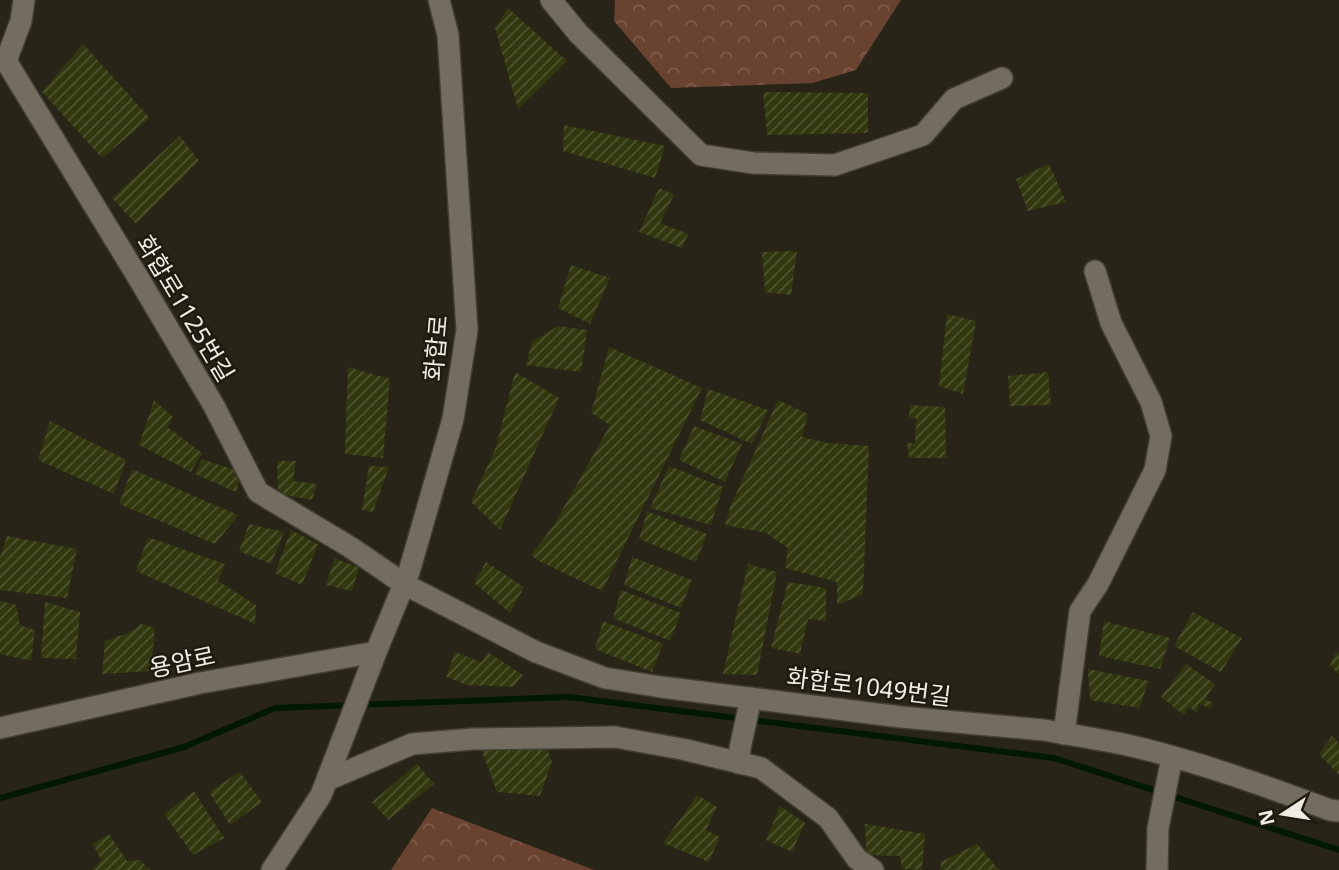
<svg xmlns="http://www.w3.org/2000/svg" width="1339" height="870" font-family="'Noto Sans','Noto Sans KR',sans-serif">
  <defs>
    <pattern id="forest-crowns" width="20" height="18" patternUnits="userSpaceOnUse" patternTransform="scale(1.75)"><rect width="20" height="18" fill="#694230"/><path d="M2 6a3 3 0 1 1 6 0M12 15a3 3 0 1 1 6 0" fill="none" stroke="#7f5d4e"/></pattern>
    <pattern id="building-hatch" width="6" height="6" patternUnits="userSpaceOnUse" patternTransform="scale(1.75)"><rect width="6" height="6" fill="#31380e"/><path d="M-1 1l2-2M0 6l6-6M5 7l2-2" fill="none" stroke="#4f5531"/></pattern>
  </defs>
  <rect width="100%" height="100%" fill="#282417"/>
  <!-- forest -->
  <g fill="url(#forest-crowns)">
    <path d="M615,0H901L856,70L813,83L671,88L614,21Z"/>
    <path d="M432,808L594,870H391Z"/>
  </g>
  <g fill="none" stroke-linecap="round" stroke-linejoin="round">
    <!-- stream -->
    <path stroke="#011900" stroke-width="6" d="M0,798L184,747L275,708L569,697L1054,758L1339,850"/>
  </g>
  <!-- building -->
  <g fill="url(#building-hatch)">
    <path d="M508,8L567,61L518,109L495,28Z"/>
    <path d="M83,44L150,118L102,158L42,92Z"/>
    <path d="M763,92L868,93V133L767,135Z"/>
    <path d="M564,125L665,146L655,178L563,151Z"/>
    <path d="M180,136L199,161L136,224L112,198Z"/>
    <path d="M1049,164L1066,202L1028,211L1016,179Z"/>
    <path d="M659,188L674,195L660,223L688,234L682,248L639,232Z"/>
    <path d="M797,251L791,295L765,292L762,252Z"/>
    <path d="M571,265L610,278L590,324L558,308Z"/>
    <path d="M947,314L976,321L963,394L939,386Z"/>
    <path d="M558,326L587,330L581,372L526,365L532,342Z"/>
    <path d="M609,347L702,388L602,591L539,561L531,555L554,525L610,425L591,413Z"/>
    <path d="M348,367L390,379L383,458L345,454Z"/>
    <path d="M515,372L559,398L500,530L471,502L496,447Z"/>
    <path d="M1048,372L1051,405L1010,406L1008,376Z"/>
    <path d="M708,389L768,410L752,444L700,420Z"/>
    <path d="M154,400L173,417L167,427L202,453L191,472L139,445Z"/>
    <path d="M778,400L808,414L802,437L828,443L869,446L863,594L837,605V582L785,568L788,548L766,533L725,525L731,505Z"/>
    <path d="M910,405L945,407L946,458H909L907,442L915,444L916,418H909Z"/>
    <path d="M50,421L126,460L114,494L38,460Z"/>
    <path d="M694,426L742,444L725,482L679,460Z"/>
    <path d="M202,459L241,472L236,492L195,474Z"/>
    <path d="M277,461H296L293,481L317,484L312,500L278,494Z"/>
    <path d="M369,466L389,467L373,512L362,510Z"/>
    <path d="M669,466L723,487L711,525L650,508Z"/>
    <path d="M132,469L238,515L215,544L119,504Z"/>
    <path d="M647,511L707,534L696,562L639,539Z"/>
    <path d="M249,524L284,532L271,564L239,551Z"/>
    <path d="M291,530L318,544L302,585L275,573Z"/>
    <path d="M7,536L77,549L67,598L0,590V557Z"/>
    <path d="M148,537L225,564L218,581L256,605L255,624L136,571Z"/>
    <path d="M632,557L692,580L681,608L624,585Z"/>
    <path d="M335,558L359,568L352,591L326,585Z"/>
    <path d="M486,562L524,587L510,613L474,583Z"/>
    <path d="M748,564L777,572L757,675L723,674Z"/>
    <path d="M788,582L826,588V621L808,619L800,654L771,648Z"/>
    <path d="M621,590L681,613L670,641L613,618Z"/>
    <path d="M0,601L16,605L20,625L35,630L31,661L0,654Z"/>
    <path d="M45,602L80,612L76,659L41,658Z"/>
    <path d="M1193,612L1242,638L1221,672L1174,646Z"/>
    <path d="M603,621L663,644L652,672L595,649Z"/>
    <path d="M1104,621L1170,638L1160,669L1099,656Z"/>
    <path d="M141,624L155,628L151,671L102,674L105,641L131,632Z"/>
    <path d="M455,652L482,662L488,652L523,675L513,687L467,685L446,677Z"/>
    <path d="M1336,652L1339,653V675L1330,665Z"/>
    <path d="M1186,664L1215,684L1205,699L1214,703L1210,708L1199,704L1197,713L1189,707L1184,715L1161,697Z"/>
    <path d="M1088,669L1149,681L1139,708L1090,700Z"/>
    <path d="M1332,736L1339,743V775L1319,754Z"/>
    <path d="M480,746L547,749L552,762L540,796L497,792Z"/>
    <path d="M417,764L434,784L388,820L372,802Z"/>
    <path d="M240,772L262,802L230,825L209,792Z"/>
    <path d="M194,791L224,838L193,855L164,814Z"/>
    <path d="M697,795L717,807L706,830L720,837L709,862L663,843Z"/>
    <path d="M780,806L805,823L792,852L766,840Z"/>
    <path d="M865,824L925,834L922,870L902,869L900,856L866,855Z"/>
    <path d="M109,834L127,861L140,860L150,870H92L101,860L93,844Z"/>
    <path d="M977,844L999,870H940L941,862Z"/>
  </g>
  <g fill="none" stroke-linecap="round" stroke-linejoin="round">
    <!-- street casing -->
    <g stroke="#423e34" stroke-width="24">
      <g id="street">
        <path d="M24,0L21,21L6,61L139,279L214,406L258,492L350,547L404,584L536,652L605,678L661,687L901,717L1044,730C1076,736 1109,740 1140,748C1205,764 1268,787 1330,810L1339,811"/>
        <path d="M551,0L578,33L701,155L753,163L835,165L923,135L954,99L1002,78"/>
        <path d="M1064,734L1080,611L1098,584L1155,470L1161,436L1151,402L1111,323L1095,271"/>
        <path d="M739,763L740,748L751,698"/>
        <path d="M327,780L412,744L473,739L615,737L682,749L761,768L828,818L857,859L873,870"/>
        <path d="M1157,870L1158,828L1172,757"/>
      </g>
    </g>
    <!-- secondary casing -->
    <g stroke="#423e34" stroke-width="24">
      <g id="secondary">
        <path d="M0,728L200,683L376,652"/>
        <path d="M272,870L321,795L376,652L409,572L453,419L467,330L448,35L439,0"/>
      </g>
    </g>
    <!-- street -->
    <use href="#street" stroke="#726d5e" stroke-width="21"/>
    <!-- secondary -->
    <use href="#secondary" stroke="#726d5e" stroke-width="21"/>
  </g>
  <g text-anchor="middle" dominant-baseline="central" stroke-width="5" stroke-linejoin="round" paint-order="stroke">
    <!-- street labels -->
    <g font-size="24" fill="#eeece3" stroke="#1f1b0e">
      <text transform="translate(186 308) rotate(59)">화합로1125번길</text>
      <text transform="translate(435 348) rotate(-85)">화합로</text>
      <text transform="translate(182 661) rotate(-12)">용암로</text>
      <text transform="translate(869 686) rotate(7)">화합로1049번길</text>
    </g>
  </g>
  <!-- north arrow -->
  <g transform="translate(1283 814) rotate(258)" stroke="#1f1b0e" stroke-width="5" paint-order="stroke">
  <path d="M0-5L12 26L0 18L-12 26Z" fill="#eeece3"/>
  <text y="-10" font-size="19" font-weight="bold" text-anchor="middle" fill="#eeece3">N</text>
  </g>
</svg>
